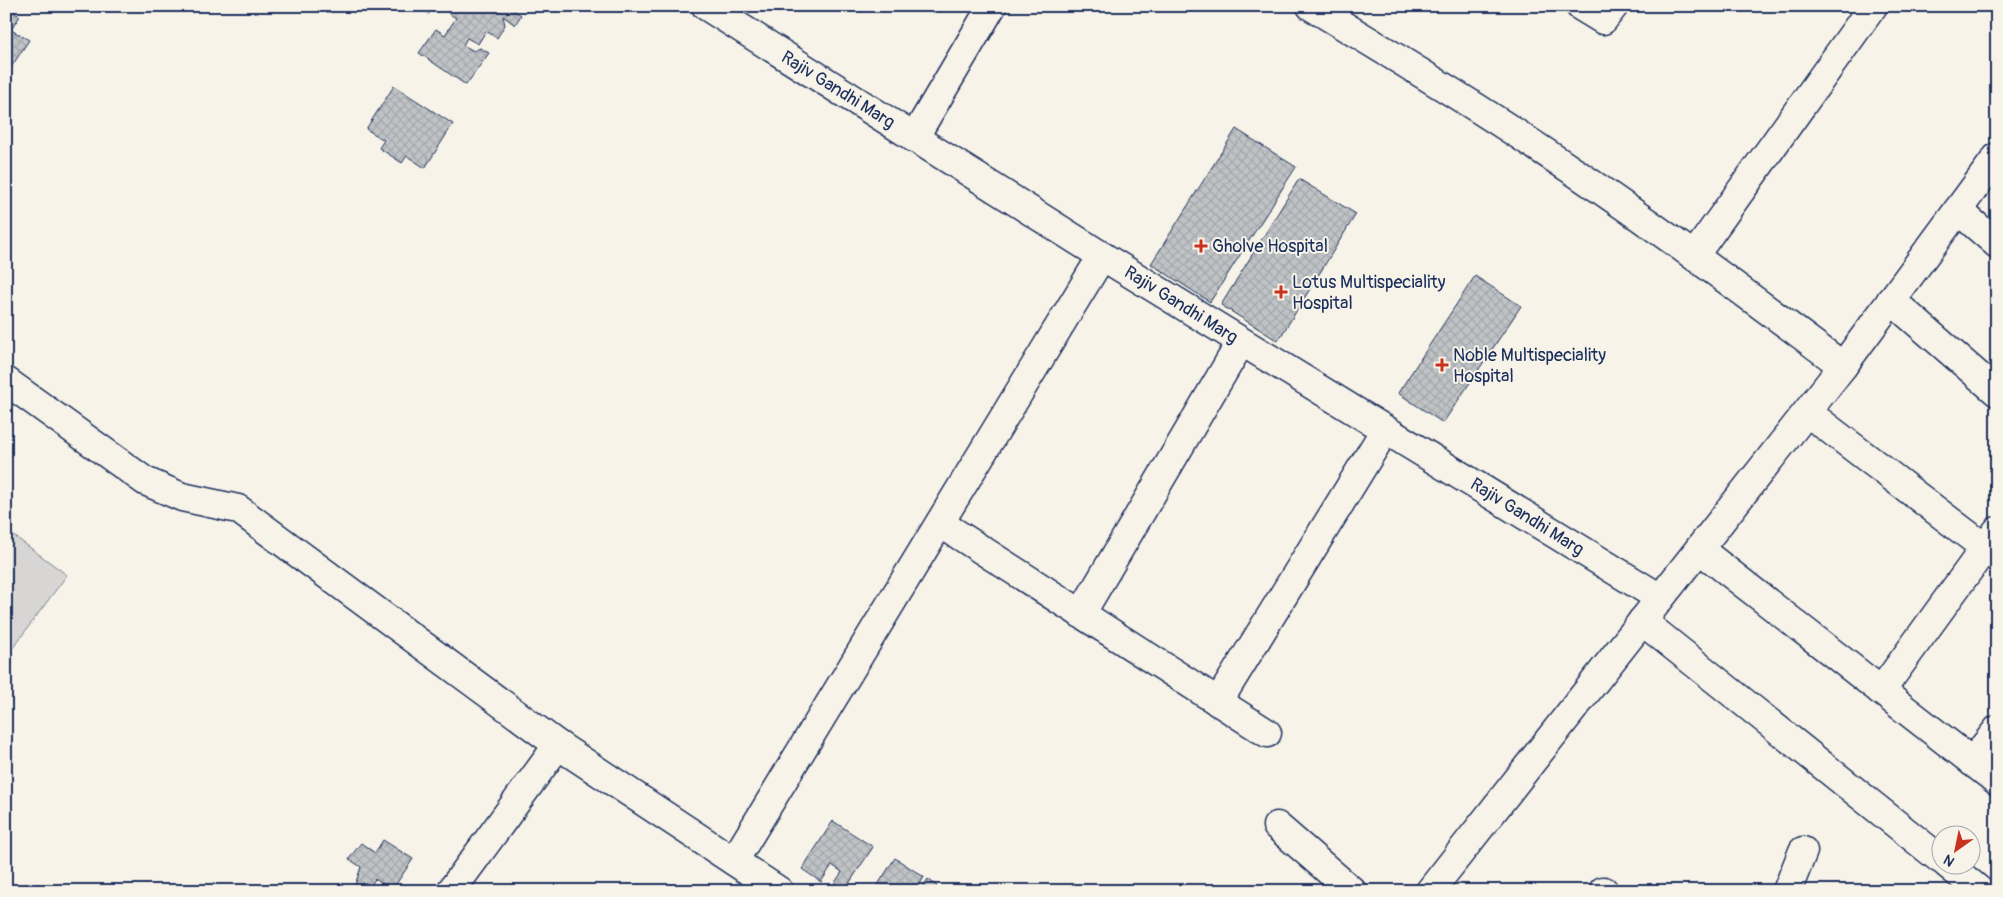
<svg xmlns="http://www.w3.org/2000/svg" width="2003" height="897" font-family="Pangolin,sans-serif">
  <defs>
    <pattern id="building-cross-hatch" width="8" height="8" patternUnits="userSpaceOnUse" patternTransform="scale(1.25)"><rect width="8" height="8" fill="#c0c3c5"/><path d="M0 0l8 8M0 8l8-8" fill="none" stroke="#a4a8ac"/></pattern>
  </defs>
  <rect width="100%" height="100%" fill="#f7f3e8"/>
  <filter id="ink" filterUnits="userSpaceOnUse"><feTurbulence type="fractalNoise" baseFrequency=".02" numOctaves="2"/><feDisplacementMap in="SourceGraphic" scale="10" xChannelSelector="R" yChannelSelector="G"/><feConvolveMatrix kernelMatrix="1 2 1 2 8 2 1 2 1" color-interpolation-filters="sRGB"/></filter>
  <g filter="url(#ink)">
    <!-- grass -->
    <path fill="#d7d6d4" stroke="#798299" d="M6,530L67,575L6,657Z"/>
    <!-- building -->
    <g fill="url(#building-cross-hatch)" stroke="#1b2f5e">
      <path d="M415,6H433L429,14Z"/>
      <path d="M453,6H508L521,15L515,25L503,16L505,25L497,38L486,31L478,44L467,38L463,45L474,51L480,48L489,53L466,85L419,53L436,29L445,35L456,18L448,13Z"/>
      <path d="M6,7L20,16L11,30L29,40L6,75Z"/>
      <path d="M394,86L453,124L425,168L407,156L402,163L379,148L384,140L366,129Z"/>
      <path d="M1236,129L1296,167L1210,302L1151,264Z"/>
      <path d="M1299,179L1356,214L1278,341L1221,305Z"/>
      <path d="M1475,276L1521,306L1443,423L1398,393Z"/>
      <path d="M833,821L873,847L844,891L830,890L842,872L832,865L821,882L802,869Z"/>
      <path d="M383,840L413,859L392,890L375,879L367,891H365L355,885L361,867L349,859L361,843L375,853Z"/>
      <path d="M895,858L924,877L916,891H874Z"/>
      <path d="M928,879L937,886L934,891H920Z"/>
    </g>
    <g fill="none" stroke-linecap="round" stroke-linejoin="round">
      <!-- street casing -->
      <g stroke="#1b2f5e" stroke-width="31">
        <g id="street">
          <path d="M706,6L1102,256L1660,598"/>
          <path d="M1311,6C1400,60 1488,113 1573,171C1665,233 1754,300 1843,366"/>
          <path d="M1580,6L1603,20L1614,6"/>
          <path d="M914,138L992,6"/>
          <path d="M1958,210L1997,244"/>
          <path d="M1694,256L1873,6"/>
          <path d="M1891,300L1997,392"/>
          <path d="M6,381L145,481L182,497L238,509L558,745L779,891"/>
          <path d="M1807,412L1997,557"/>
          <path d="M940,523L1267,733"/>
          <path d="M1699,549L1997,781"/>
          <path d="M1081,614L1241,342"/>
          <path d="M1642,621L1940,859"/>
          <path d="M1881,691L1997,531"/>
          <path d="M1218,702L1385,430"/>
          <path d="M1972,762L1997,730"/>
          <path d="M1277,826L1352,891"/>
          <path d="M734,861L1102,256"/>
          <path d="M1947,864L1980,891"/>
          <path d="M451,891L558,745"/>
          <path d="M1603,891H1604"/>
          <path d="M1787,891L1803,851"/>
        </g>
      </g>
      <!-- secondary casing -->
      <g stroke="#1b2f5e" stroke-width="31">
        <path id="secondary" d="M1430,891L1843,366L1997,157"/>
      </g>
      <!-- street -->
      <use href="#street" stroke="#f7f3e8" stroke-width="28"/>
      <!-- secondary -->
      <use href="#secondary" stroke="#f7f3e8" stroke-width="28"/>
    </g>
  </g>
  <!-- markers -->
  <g fill="#c8321e" stroke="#f7f3e8" stroke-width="2">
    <path d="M1198.5 238.5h5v5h5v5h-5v5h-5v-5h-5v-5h5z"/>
    <path d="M1278.5 284.5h5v5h5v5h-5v5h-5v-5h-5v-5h5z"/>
    <path d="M1439.5 357.5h5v5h5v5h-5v5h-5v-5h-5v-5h5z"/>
  </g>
  <g text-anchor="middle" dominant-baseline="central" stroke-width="4" stroke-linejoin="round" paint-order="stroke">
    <!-- street labels -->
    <g font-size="18" fill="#1b2f5e" stroke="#f7f3e8">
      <text transform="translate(838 90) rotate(32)">Rajiv Gandhi Marg</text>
      <text transform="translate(1181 305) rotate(32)">Rajiv Gandhi Marg</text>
      <text transform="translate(1527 517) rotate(32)">Rajiv Gandhi Marg</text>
    </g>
    <!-- poi labels -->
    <g font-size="18" fill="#1b2f5e" stroke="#f7f3e8" text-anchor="start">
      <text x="1212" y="246">Gholve Hospital</text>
      <text x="1292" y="282">Lotus Multispeciality<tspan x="1292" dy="21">Hospital</tspan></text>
      <text x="1453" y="355">Noble Multispeciality<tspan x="1453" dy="21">Hospital</tspan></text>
    </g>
  </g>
  <!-- margin -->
  <rect width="2003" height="897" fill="none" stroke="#f7f3e8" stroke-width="25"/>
  <rect x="12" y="12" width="1978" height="872" fill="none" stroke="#1b2f5e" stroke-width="2" filter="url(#ink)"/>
  <!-- north arrow -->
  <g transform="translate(1956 850) rotate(213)"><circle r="24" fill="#f7f3e8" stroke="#9fa5b1"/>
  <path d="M0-4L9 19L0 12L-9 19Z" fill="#c8321e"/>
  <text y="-8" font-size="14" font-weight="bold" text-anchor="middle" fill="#1b2f5e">N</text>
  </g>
</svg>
